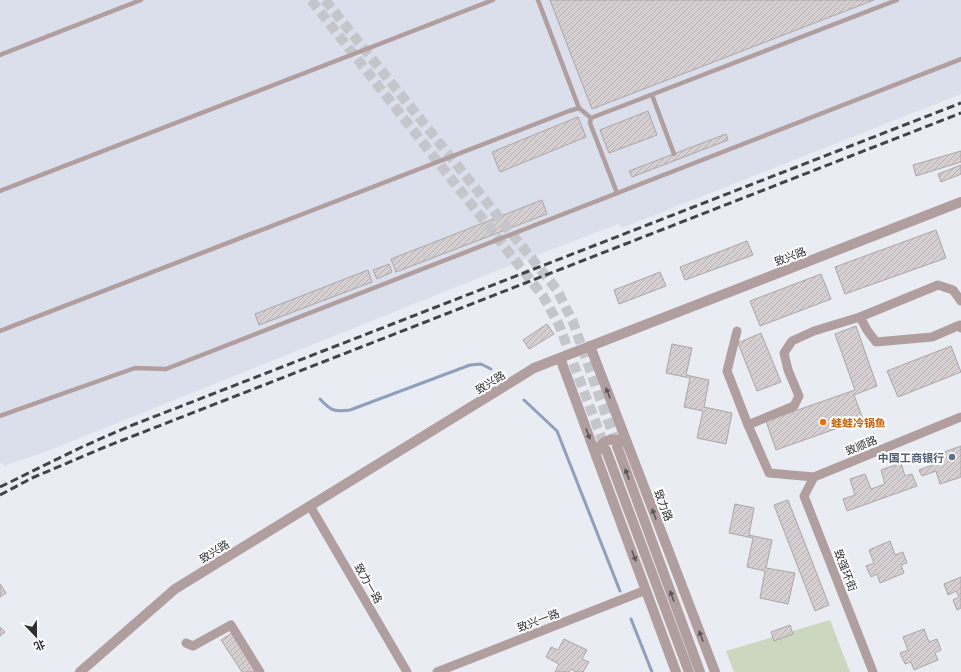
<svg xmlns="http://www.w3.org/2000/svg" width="961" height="672" font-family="Manrope,'Noto Sans SC',sans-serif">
  <defs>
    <pattern id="building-hatch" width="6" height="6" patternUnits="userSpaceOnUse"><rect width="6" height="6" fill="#d6cfd1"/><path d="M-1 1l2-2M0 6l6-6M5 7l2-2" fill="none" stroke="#b8b2b4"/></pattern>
  </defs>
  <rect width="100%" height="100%" fill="#e9ecf2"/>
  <!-- built -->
  <path fill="#dadfeb" d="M0,0H961V94L622,228L618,224L491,273L50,450L4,466L3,463L0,464Z"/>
  <!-- green -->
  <path fill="#ccd7bf" d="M830,620L850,672H734L726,651Z"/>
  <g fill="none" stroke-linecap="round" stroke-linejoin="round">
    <!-- stream -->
    <g stroke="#8f9fbc" stroke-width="3">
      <path d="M320,399C331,411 334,412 350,410L470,365L481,364L491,369"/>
      <path d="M524,400L557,431L620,591"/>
      <path d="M631,619L652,672"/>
    </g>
  </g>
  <!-- building -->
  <g fill="url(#building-hatch)" stroke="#aca5a7">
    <path d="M550,0H874L592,109Z"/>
    <path d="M648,111L657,135L609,153L600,130Z"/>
    <path d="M578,117L586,137L500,172L492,152Z"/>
    <path d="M726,134L728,140L632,177L629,171Z"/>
    <path d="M961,151V162L916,176L913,165Z"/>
    <path d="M961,165V174L941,182L938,174Z"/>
    <path d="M542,200L547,214L396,272L391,259Z"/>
    <path d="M936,230L946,258L845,294L835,267Z"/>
    <path d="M747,241L753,255L685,280L680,267Z"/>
    <path d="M389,264L392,272L377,279L373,270Z"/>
    <path d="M368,270L372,282L259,325L255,314Z"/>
    <path d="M660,272L666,286L619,304L614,290Z"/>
    <path d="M821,274L831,299L760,326L750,301Z"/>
    <path d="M547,324L554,334L529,349L523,340Z"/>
    <path d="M856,326L877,386L854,395L863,419L776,450L766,421L855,390L835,334Z"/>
    <path d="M761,333L781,382L757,391L738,343Z"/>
    <path d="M672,344L692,348L686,375L709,380L704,407L732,413L726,444L697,438L703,411L684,407L690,378L666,373Z"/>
    <path d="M951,346L961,372L898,397L887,371Z"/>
    <path d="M961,446V477L940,484L936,471L922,476L919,470L933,465L930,457Z"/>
    <path d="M901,463L905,476L912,474L917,486L847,511L843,499L855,495L850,479L865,474L871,489L885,484L881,470Z"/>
    <path d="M788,500L829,605L815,611L774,505Z"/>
    <path d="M735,504L754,508L749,535L772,540L766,568L795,573L788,604L760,598L765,571L747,567L753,538L729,533Z"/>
    <path d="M890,541L895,555L903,552L907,563L901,565L904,573L880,583L877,574L871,577L866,566L874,563L869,550Z"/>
    <path d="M961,577V608L957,610L953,600L959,597L956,591L948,595L944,584Z"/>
    <path d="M0,584L6,593L0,597Z"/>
    <path d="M790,625L793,634L774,641L771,632Z"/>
    <path d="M0,627L5,632L0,636Z"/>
    <path d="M924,629L929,642L937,639L941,650L935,653L938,660L914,670L911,662L905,664L900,653L908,650L903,637Z"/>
    <path d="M232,633L257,672H242L221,640Z"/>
    <path d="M564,639L587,650L582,659L589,662L583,672H576L571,669L569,672H555L559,664L546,657L551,647L558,650Z"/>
  </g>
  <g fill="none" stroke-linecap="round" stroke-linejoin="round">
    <!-- tertiary-tunnel -->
    <g stroke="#c4c6cc" stroke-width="10" stroke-dasharray="10 5" stroke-linecap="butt">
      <path d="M311,0L543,296L559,325L606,450"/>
      <path d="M325,0L557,290L573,322L617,446"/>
    </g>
    <!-- service -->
    <g stroke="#b19f9f" stroke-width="4.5">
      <path d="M538,0L579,108"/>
      <path d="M0,55L141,0"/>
      <path d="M652,95L674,154"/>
      <path d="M591,118L590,123L617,193"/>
      <path d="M0,191L493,0"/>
      <path d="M0,331L569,111L579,108L591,118L897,0"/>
      <path d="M0,416L135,368L166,369L961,59"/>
    </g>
    <!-- minor -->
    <g stroke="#b19f9f" stroke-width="9">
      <path d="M860,317L867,330L876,342L932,337L960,325L961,328"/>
      <path d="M737,331L727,371L748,425L794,406L799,396L788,370L784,353L792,341L814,331L860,317L938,285L953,290L961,301"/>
      <path d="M748,425L769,473L814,477L961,417"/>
      <path d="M814,477L804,496L873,672"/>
      <path d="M310,506L407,672"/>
      <path d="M186,643L193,646L231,625L260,672"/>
      <path d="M437,672L646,590"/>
    </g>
    <!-- tertiary -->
    <g stroke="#b19f9f" stroke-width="10">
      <path d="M590,346L715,672"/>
      <path d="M560,358L676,672"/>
      <path d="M617,446L700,672"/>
      <path d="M606,450L689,672"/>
      <path d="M596,455C600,439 613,436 627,443"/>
      <path d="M80,672L175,589L534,368L961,202"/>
    </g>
    <!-- rail -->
    <g stroke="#434447" stroke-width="3" stroke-dasharray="8 4" stroke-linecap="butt">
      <path d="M0,487L82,447L125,428L961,103"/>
      <path d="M0,495L32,478L105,447L961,113"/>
    </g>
  </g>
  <!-- one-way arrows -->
  <defs><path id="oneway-solid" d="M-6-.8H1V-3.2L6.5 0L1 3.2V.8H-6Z"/></defs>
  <g fill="#5c5658">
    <use href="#oneway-solid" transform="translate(608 393) rotate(-111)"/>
    <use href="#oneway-solid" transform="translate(588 434) rotate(70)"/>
    <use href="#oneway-solid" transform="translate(627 474) rotate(-110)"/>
    <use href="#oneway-solid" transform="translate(654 514) rotate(-111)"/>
    <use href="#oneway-solid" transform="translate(634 556) rotate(69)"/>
    <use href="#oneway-solid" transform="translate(672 596) rotate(-110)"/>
    <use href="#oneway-solid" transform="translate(701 636) rotate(-111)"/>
  </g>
  <!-- markers -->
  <circle fill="#e8710a" stroke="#fff" stroke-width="1.5" cx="823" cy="422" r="4"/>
  <circle fill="#5c6f8a" stroke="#fff" stroke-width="1.5" cx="952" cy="457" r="4"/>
  <g text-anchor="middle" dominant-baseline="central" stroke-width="4" stroke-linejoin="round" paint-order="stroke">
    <!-- street labels -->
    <g font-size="11" fill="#2e2f32" stroke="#fff">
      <text transform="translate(790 256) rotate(-21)">致兴路</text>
      <text transform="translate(490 382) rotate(-32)">致兴路</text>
      <text transform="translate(861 445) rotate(-22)">致顺路</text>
      <text transform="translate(664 505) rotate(69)">致力路</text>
      <text transform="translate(214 551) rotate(-32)">致兴路</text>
      <text transform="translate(846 570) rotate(69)">致强环街</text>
      <text transform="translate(369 583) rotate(60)">致力一路</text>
      <text transform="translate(538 620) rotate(-21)">致兴一路</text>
    </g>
    <!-- food labels -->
    <g font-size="11" font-weight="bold" fill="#c56008" stroke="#fff" text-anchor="start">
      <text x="831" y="422">蛙蛙冷锅鱼</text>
    </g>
    <!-- service labels -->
    <g font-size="11" font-weight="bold" fill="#4e5e75" stroke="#fff" text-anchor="end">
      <text x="944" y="457">中国工商银行</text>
    </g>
  </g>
  <!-- north arrow -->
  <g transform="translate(36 636) rotate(158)" stroke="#ffffff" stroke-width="3" paint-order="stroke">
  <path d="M0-3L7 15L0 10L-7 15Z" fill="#2e2f32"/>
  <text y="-6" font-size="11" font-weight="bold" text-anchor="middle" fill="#2e2f32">北</text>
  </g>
</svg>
